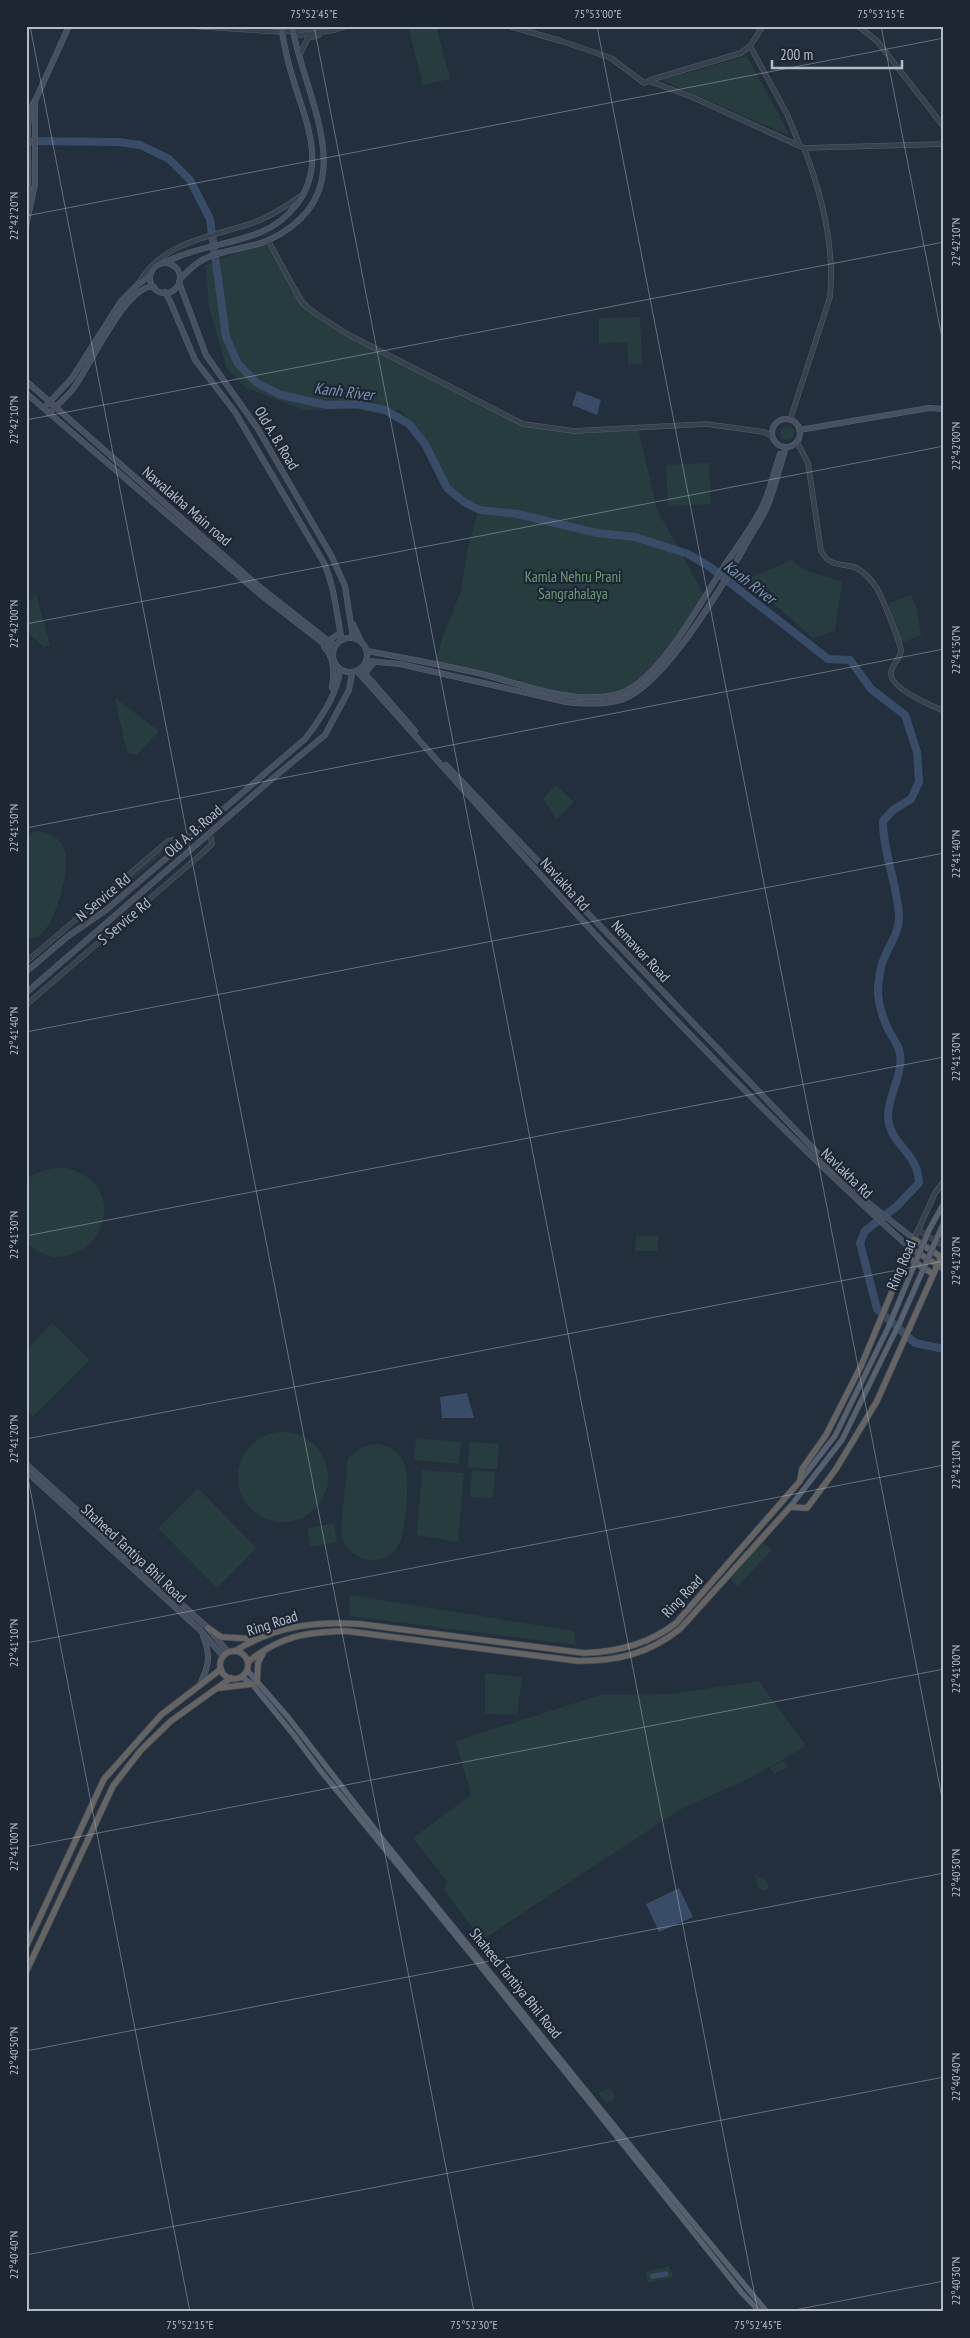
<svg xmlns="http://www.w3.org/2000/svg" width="970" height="2338" font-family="'PT Sans Narrow',sans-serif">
  <rect width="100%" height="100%" fill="#242f3e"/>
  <!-- green -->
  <g fill="#263c3f">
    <path d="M408,26H436L450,79L423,85Z"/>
    <path d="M747,56L790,136L661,80Z"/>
    <path d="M268,240L282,265L316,314L394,358L523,424L574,431L638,428L657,510L705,596L677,640L637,684L612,696L561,694L435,663L443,636L461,591L468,547L479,508L454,489L442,475L418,429L400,410L382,414L356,409L304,410L246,388L227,369L209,308L206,265Z"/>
    <path d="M640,317L642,364H628L627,342L599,344V318Z"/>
    <circle cx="787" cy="433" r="7"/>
    <path d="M709,463L711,504L668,506L666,465Z"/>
    <path d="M792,560L804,570L842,582L835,631L813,638L746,580Z"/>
    <path d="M36,594L50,645L44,647L26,631V604Z"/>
    <path d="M911,595L916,607L921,635L901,643L888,604Z"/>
    <path d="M115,698L159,731L137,755L127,753Z"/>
    <path d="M556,785L574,802L557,819L543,799Z"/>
    <path d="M38,831C74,836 68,867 61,893C56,909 52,925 38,937L26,938V834Z"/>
    <path d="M160,848L162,854L127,884L118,883Z"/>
    <path d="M65,1167C76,1171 87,1175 95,1184C120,1216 91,1259 54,1257C44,1256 33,1248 26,1243V1180C37,1170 51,1169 65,1167Z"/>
    <path d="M636,1236H659L657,1251H635Z"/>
    <path d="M52,1323L89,1360L33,1416L26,1409V1350Z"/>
    <circle cx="283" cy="1477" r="45"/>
    <path d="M416,1438L461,1442L459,1464L414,1460Z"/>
    <path d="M469,1442L499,1444L497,1469L468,1468Z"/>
    <path d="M378,1444C390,1447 399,1451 404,1463C411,1476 406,1537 397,1548C378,1572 340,1557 341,1527L348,1459C357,1449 365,1445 378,1444Z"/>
    <path d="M422,1470L464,1473L458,1542L417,1535Z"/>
    <path d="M472,1470L495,1472L493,1498L470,1497Z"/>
    <path d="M198,1488L256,1548L217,1588L158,1528Z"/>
    <path d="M334,1523L337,1542L310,1547L307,1528Z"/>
    <path d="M762,1542L772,1550L738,1586L730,1579Z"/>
    <path d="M350,1595L574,1631L576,1645L349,1616Z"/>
    <path d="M485,1673L522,1677L517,1715L485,1714Z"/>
    <path d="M759,1681L806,1746L752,1777L679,1810L482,1940L444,1890L447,1881L413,1838L471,1795L456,1741L600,1695L672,1694Z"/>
    <path d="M784,1761L788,1767L774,1774L770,1768Z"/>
    <path d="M754,1874L767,1881L769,1889L764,1891L758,1888Z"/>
    <path d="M606,2089H611L615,2096L613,2100L606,2103L598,2093Z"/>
    <path d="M669,2266L673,2277L648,2283L646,2272Z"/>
  </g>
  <!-- water -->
  <g fill="#394c67">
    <path d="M577,391L601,400L597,415L572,405Z"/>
    <path d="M467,1393L474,1418H442L440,1397Z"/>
    <path d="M679,1888L693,1917L659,1932L646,1904Z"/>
    <path d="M667,2271L669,2276L651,2279L650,2274Z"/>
  </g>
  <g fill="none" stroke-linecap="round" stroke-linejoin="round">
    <!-- river -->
    <path stroke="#394c67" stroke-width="8" d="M26,141L119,142L140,145L169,159L190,180L210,219L226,337L238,364L257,383L281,395L327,405L357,404L385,410L409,424L425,444L447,488L464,502L480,510L517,514L597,533L635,537L688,554L710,567L828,659L850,660L871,689L905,715L917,752L919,782L911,799L893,810L883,821C883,853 897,883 899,915C900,932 889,945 883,961C880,968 879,978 878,987C877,1000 882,1015 887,1027C891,1037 898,1042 900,1054C903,1076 888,1095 888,1116C889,1145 918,1151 919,1183L896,1207L865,1231L860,1243L877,1309L915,1343L944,1349"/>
    <!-- tertiary casing -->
    <g stroke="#565f6c" stroke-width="5.5">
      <g id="tertiary">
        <path d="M190,26L282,32L331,26"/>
        <path d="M509,26L561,41L611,58L644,83L649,81L692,97L804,148L944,144"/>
        <path d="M858,26L877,41L944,127"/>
        <path d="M296,32L300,35L335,30L347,26"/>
        <path d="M750,46L787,114L800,146"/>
        <path d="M300,54L308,38L319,35"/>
        <path d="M650,80L741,53L750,46L763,26"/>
        <path d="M268,240L302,303L316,314L349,335L523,424L574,431L706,424L764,432L772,436"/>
        <path d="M139,283C163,240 214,237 255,222C271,216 288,205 302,195"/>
        <path d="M790,420L830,297C835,247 822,195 804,148"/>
        <path d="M797,442L808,463L821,551C830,567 840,563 854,567C861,569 872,580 876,587C881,594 901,644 901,651C900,659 892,665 891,672C888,688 932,706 944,711"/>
        <path d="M26,962L168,841L173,840L181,845"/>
        <path d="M26,1005L198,857L212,844L210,833"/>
        <path d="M918,1230L944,1246"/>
        <path d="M914,1239L935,1193L944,1181"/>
      </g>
    </g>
    <!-- secondary casing -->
    <g stroke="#565f6c" stroke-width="6">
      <g id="secondary">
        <path d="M26,202C33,178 21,114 35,101L69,26"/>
        <path d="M26,226L35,184V101"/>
        <path d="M164,263C194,247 230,245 261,232C276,226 287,217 297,204C326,165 307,124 294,82C288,64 284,45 281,26"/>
        <circle cx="165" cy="278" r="15"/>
        <path d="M180,279C187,272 194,264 204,259C224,249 249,249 269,240C368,193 305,101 292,26"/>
        <path d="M179,282L206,355L258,429L332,557L345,586L353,638"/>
        <path d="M165,292L170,301L195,360L235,412L324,563C335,588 336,613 342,640"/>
        <path d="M26,381L255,583L335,646"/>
        <path d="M26,393L262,596L333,651"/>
        <path d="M44,408L72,378L121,301L138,284L150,276"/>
        <path d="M49,414C57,405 66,398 73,389C88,370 128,281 154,287"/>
        <circle cx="786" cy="433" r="14"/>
        <path d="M799,430L929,408L944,409"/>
        <path d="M353,624L361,641"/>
        <circle cx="350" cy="655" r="17"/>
        <path d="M328,641L340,633"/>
        <path d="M324,647C335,658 334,674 332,688"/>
        <path d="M367,651C405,658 443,665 482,674C524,685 571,704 615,695C655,687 698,607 719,574C733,552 750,531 762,507C770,491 774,471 780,454"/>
        <path d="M367,661L400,664L566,702C586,704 611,706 630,696C672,672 725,582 749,539C755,528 763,517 768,505C775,487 780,466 786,447"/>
        <path d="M361,669L415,731"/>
        <path d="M357,671C535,870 712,1070 910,1248"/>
        <path d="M365,673L374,662"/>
        <path d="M446,765L856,1193L914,1239"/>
        <path d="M26,972L67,937L106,910L305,739C319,721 338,694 340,670"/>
        <path d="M26,993L266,784L325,735L349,690L352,673"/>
        <path d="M26,1464L208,1628L228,1652"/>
        <path d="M26,1471L200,1630L223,1656"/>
        <path d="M200,1684C209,1666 211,1655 203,1636"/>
      </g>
    </g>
    <!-- primary casing -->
    <g stroke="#414a57" stroke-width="6">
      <g id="primary">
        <path d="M929,1230L944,1203"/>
        <path d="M800,1481L835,1436"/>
        <path d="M790,1507L842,1440"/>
        <path d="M247,1670L288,1717L387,1845L676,2202L767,2312"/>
        <path d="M242,1677L252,1684L293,1734L320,1770L469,1952L742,2293L760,2312"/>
      </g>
    </g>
    <!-- trunk casing -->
    <g stroke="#434c59" stroke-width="7">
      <g id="trunk">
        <path d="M910,1248L944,1269"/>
        <path d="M907,1257L933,1274"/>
        <path d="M208,1628L221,1637L255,1639"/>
        <path d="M235,1651C276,1626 313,1621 360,1624L584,1653C618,1652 649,1644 676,1623L800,1481L802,1469L826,1435L861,1366L914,1239L944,1259"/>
        <circle cx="234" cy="1665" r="14"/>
        <path d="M248,1662C280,1636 306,1632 346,1631L578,1661C618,1661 648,1654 680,1629L790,1507L807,1508L836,1469L877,1401L941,1257"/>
        <path d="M257,1682L258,1663L263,1653"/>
        <path d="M219,1688L252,1684"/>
        <path d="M26,1947L104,1779L161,1715L221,1669"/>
        <path d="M26,1972L113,1786L141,1750L171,1721L231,1678"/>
      </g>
    </g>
    <!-- tertiary -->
    <use href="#tertiary" stroke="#38414e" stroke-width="4.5"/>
    <!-- secondary -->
    <use href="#secondary" stroke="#465061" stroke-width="5"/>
    <!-- primary -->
    <use href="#primary" stroke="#56606e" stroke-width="5"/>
    <!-- trunk -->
    <use href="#trunk" stroke="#656462" stroke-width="5.5"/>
    <!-- primary-bridge casing -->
    <g stroke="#414a57" stroke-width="6" stroke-linecap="butt">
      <g id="primary-bridge">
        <path d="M835,1436L888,1328L929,1230"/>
        <path d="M842,1440L900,1322L944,1222"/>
      </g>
    </g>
    <!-- primary-bridge -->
    <use href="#primary-bridge" stroke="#56606e" stroke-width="5"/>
  </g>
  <!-- ticks -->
  <path fill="none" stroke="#b4bcc9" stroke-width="1" stroke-opacity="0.45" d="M30,26L474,2312M314,26L758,2312M597,26L944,1808M881,26L944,348M26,216L944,38M26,420L944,242M26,624L944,446M26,828L944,649M26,1032L944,853M26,1236L944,1057M26,1439L944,1261M26,1468L190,2312M26,1643L944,1465M26,1847L944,1669M26,2051L944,1873M26,2255L944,2077M784,2312L944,2281"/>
  <g text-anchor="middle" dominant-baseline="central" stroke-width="4.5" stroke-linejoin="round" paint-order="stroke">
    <!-- street labels -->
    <g font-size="15" fill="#b4bcc9" stroke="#1d2633">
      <text transform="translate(277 438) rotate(59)">Old A. B. Road</text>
      <text transform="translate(187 506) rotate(41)">Nawalakha Main road</text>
      <text transform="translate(193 831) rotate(-41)">Old A. B. Road</text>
      <text transform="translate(565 884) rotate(48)">Navlakha Rd</text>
      <text transform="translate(103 897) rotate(-40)">N Service Rd</text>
      <text transform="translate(124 921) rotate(-40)">S Service Rd</text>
      <text transform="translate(641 951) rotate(47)">Nemawar Road</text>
      <text transform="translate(847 1173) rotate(44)">Navlakha Rd</text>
      <text transform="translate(901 1265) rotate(-67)">Ring Road</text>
      <text transform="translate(134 1553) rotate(43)">Shaheed Tantiya Bhil Road</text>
      <text transform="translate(682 1596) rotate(-47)">Ring Road</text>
      <text transform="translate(272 1623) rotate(-18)">Ring Road</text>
      <text transform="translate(516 1983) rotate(51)">Shaheed Tantiya Bhil Road</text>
    </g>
    <!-- park labels -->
    <g font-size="15" fill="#6b9a76" stroke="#1d2633">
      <text x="573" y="576">Kamla Nehru Prani<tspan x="573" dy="17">Sangrahalaya</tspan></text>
    </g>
    <!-- water labels -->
    <g font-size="16" font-style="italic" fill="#7c92b1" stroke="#1d2633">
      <text transform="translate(344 391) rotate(7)">Kanh River</text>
      <text transform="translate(750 582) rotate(37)">Kanh River</text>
    </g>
  </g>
  <!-- border -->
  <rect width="970" height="2338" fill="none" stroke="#1d2633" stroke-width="55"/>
  <!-- scale -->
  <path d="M772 60v8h130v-8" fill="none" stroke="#b4bcc9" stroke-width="2.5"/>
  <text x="780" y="60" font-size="15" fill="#b4bcc9" stroke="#1d2633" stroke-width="4" paint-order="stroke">200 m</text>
  <rect x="28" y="28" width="914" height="2282" fill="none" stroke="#b4bcc9" stroke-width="2"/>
  <g font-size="12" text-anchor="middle" fill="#b4bcc9">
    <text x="314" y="18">75°52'45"E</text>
    <text x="598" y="18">75°53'00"E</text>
    <text x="881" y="18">75°53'15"E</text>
    <text transform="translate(14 216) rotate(-90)" y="4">22°42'20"N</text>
    <text transform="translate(956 242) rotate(-90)" y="4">22°42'10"N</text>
    <text transform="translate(14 420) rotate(-90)" y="4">22°42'10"N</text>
    <text transform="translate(956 446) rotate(-90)" y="4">22°42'00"N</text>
    <text transform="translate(14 624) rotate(-90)" y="4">22°42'00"N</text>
    <text transform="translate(956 650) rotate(-90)" y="4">22°41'50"N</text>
    <text transform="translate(14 828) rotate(-90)" y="4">22°41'50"N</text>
    <text transform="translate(956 854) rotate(-90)" y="4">22°41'40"N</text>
    <text transform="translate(14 1031) rotate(-90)" y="4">22°41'40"N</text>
    <text transform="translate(956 1057) rotate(-90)" y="4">22°41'30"N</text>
    <text transform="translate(14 1235) rotate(-90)" y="4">22°41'30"N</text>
    <text transform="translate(956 1261) rotate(-90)" y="4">22°41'20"N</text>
    <text transform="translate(14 1439) rotate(-90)" y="4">22°41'20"N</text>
    <text transform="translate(956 1465) rotate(-90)" y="4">22°41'10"N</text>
    <text transform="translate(14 1643) rotate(-90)" y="4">22°41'10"N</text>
    <text transform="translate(956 1669) rotate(-90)" y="4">22°41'00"N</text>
    <text transform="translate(14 1847) rotate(-90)" y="4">22°41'00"N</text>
    <text transform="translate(956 1873) rotate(-90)" y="4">22°40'50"N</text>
    <text transform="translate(14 2051) rotate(-90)" y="4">22°40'50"N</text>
    <text transform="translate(956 2077) rotate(-90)" y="4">22°40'40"N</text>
    <text transform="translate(14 2255) rotate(-90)" y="4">22°40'40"N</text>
    <text transform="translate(956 2281) rotate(-90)" y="4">22°40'30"N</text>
    <text x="190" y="2329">75°52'15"E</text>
    <text x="474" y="2329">75°52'30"E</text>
    <text x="758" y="2329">75°52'45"E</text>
  </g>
</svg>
